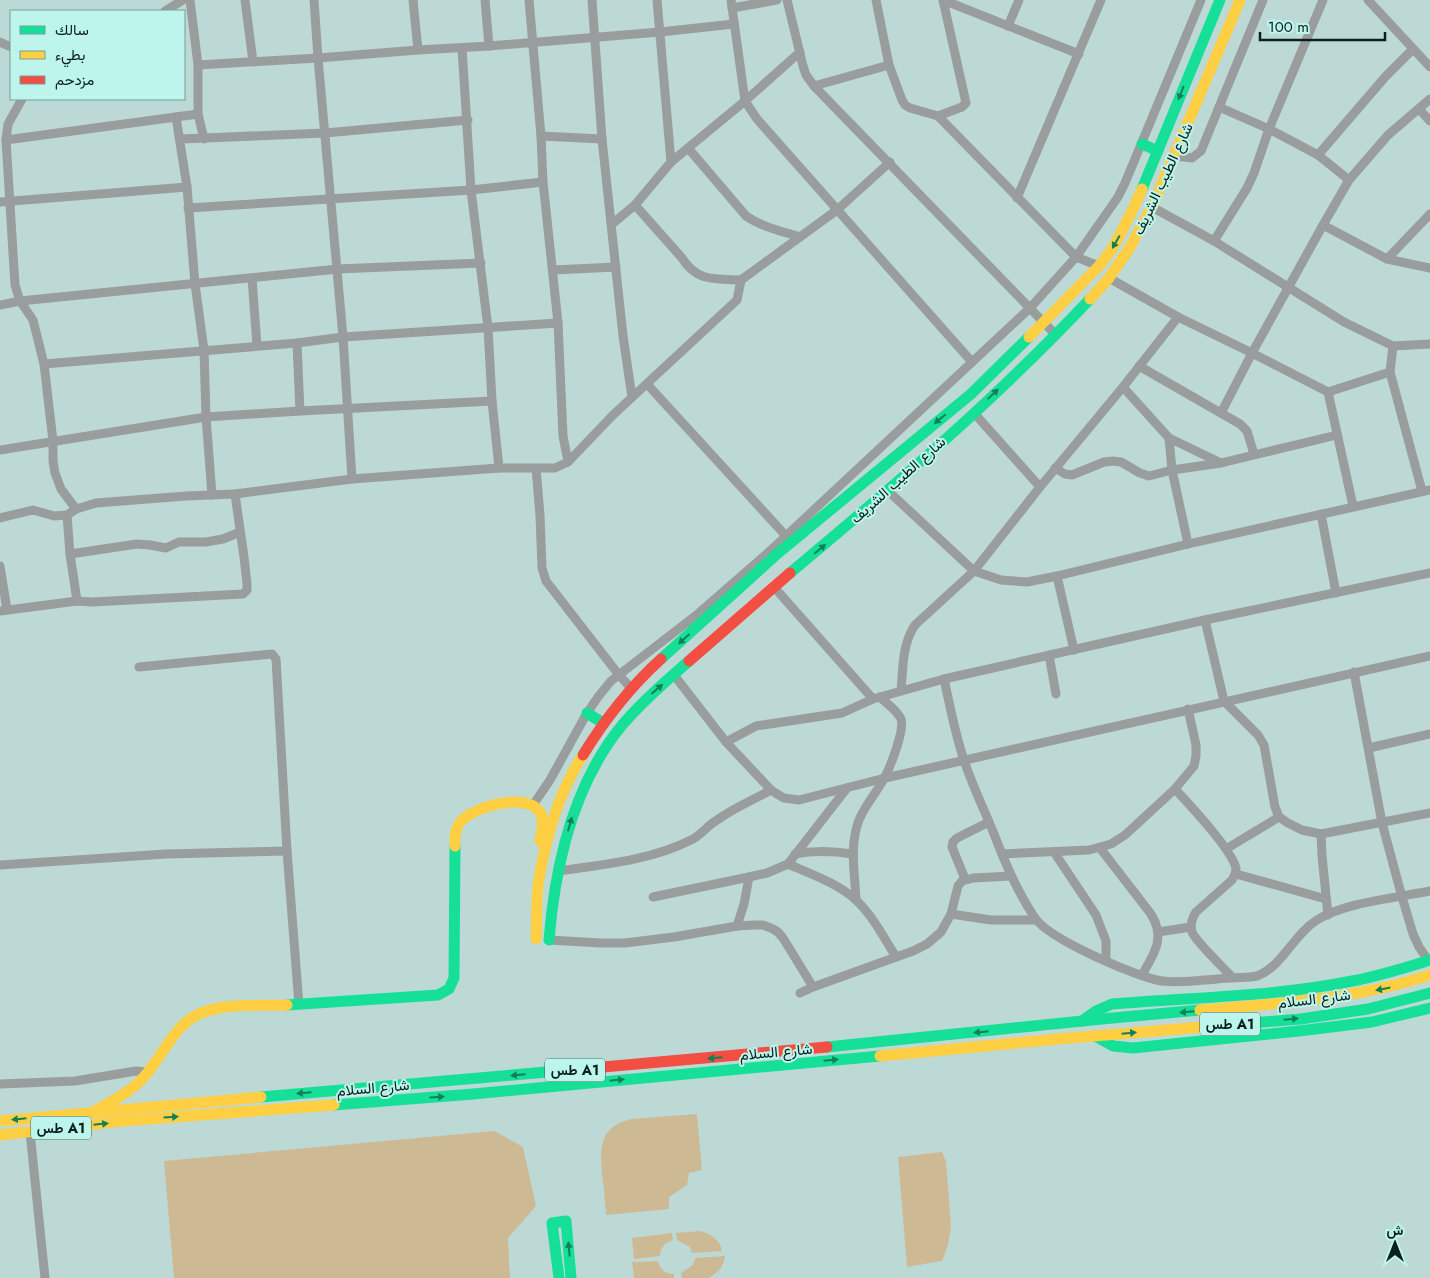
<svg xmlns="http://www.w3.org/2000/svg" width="1430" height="1278" font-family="Jost,Vazirmatn,sans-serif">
  <rect width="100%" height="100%" fill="#bdd9d6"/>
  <!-- green -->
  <g fill="#ceb995">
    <path d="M697,1114L702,1170L689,1173L687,1185L669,1197V1209L606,1215C605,1202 604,1188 602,1175C600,1147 599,1127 631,1119Z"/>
    <path d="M495,1131L523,1147L536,1206L508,1238L510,1278H174L164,1161Z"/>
    <path d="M942,1152L946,1161L951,1227L948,1245L942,1261L907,1267L898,1157Z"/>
    <path d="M700,1231C711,1234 720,1239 722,1251L692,1253L690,1247L677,1240L676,1233Z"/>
    <path d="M672,1233L673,1240C665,1243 660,1247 660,1256L634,1259L632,1238Z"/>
    <path d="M725,1256C724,1267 717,1274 708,1278H682L681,1273L693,1265L695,1258Z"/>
    <path d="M658,1261C660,1270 665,1273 674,1274V1278H634L632,1262Z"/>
  </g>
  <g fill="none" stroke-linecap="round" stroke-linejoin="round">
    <!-- street -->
    <g stroke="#999d9d" stroke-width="9">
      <path d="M190,0L198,65V114L204,139"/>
      <path d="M245,0L253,62"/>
      <path d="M314,0L318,58L343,337L352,479"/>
      <path d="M413,0L418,50"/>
      <path d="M485,0L489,46"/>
      <path d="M592,0L602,139L623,336L632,397"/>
      <path d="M657,0L671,162"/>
      <path d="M731,0L745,101L757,119L972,362"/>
      <path d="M787,0L803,66L806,75L814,86L1056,335"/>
      <path d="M876,0L889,65L902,100L905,105L910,108L938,116L1076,257L1099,266"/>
      <path d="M943,0L1079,54"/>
      <path d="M1368,0L1430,67"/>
      <path d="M732,8L777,0"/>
      <path d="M165,11L183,0"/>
      <path d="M1008,26L1019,0"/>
      <path d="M0,42L11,47"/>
      <path d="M462,48L471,190L488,328L492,401L499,468"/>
      <path d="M198,65L318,58L418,50L489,46L660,32L734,24"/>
      <path d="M814,86L889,65"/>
      <path d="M22,99L8,124L6,140L15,285L20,301L33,320L44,364L53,441V461L55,473L61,489L76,509"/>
      <path d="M1219,107L1269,129L1318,155L1349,180"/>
      <path d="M1419,109L1430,121"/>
      <path d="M938,116L962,107L966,103L943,0"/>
      <path d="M176,117L187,187L195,284L204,350L206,417L212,495"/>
      <path d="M541,136L602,139"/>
      <path d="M181,139L325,133L468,120"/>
      <path d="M6,140L198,114"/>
      <path d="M688,148L746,216C762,227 781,231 800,237"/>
      <path d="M1318,155L1386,76L1413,49"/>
      <path d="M1175,156L1192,158L1201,151L1263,0"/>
      <path d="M1017,198L1101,0"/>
      <path d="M0,202L187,187"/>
      <path d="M635,205L682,258C697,282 715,279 741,280"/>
      <path d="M1152,207L1214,241L1344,322L1393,346L1430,344"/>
      <path d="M188,208L471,190L543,182"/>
      <path d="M612,224L635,205L671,162L745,101L800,52"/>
      <path d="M1323,225L1387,259L1430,268"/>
      <path d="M1214,241L1247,188L1254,173L1269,129L1323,0"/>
      <path d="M1387,259L1430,214"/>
      <path d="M553,270L616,267"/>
      <path d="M252,278L257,346"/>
      <path d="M1109,278L1178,317L1252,353L1328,392L1353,506"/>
      <path d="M0,305L20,301L338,269L481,263"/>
      <path d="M297,343L300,411"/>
      <path d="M1393,346L1390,372L1422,491"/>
      <path d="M44,364L297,343L343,337L558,323"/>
      <path d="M1139,366L1240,424L1247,431L1254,454"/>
      <path d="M647,384L786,536"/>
      <path d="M1123,387L1169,438L1172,470L1188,544"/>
      <path d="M1328,392L1390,372"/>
      <path d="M974,413L1040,487"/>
      <path d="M1221,413L1252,353L1323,225L1349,180L1388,135L1430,99"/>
      <path d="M1169,438L1221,463"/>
      <path d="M0,450L206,417L300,411L492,401"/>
      <path d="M568,462L613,415L737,300L741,280L837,210L890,162"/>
      <path d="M536,468L540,515L542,568L546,581L619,675L631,688"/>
      <path d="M1055,468L1065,474L1072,475L1104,462L1113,461L1121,462L1140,473L1149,476L1172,470L1221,463L1337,435"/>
      <path d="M887,490L974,571L1001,580L1027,582L1057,576L1188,544L1430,490"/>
      <path d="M1321,514L1336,593"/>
      <path d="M67,515L70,554L77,601"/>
      <path d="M0,518L33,510L54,516L67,515L76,509L96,503L186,496L235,494L352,479L499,468H555L568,462L563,436L558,323L543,182L541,136L529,0"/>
      <path d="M70,554L137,544L150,545L166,548L179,542H206L223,539L240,532"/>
      <path d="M0,566L7,610"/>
      <path d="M1057,576L1074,650"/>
      <path d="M774,587L873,699"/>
      <path d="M0,611L77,601L92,602L243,594L247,590V584L244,557L235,494"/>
      <path d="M1205,620L1224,701L1258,735L1264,745L1275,807L1279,817L1288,823L1302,830L1321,834L1430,813"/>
      <path d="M1049,655L1056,694"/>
      <path d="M139,667L272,654L276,659L287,851L299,1005"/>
      <path d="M1354,672L1382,823L1402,897L1413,934L1419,947L1428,960"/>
      <path d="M674,675L726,742L771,790L777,794L784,798L799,800L885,778L1430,656"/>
      <path d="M944,679C950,706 955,734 964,760C972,785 984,809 994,834C1005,863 1017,892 1035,918C1049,939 1136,977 1162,981C1184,984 1208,979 1230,978C1239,977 1248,978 1257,976C1282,967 1294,934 1317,920C1346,902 1396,898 1430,891"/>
      <path d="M901,691C903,669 902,644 915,625L974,571L1040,487L1123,387L1178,317"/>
      <path d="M726,742L756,726L842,713L873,699L944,679L1205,620L1430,573"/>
      <path d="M1369,748L1430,734"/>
      <path d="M1175,789C1189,804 1234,852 1236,869C1236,874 1234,876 1232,880L1196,912C1192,918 1190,925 1192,932C1196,942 1224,968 1233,978"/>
      <path d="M533,805L550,780L587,713L598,697L611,681L699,613L771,550L1030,308L1076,257L1118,197L1125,183L1201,0"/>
      <path d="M1321,834L1322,856L1328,915"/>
      <path d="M1100,848L1151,914C1166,938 1154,954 1142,975"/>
      <path d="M1226,849L1279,817"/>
      <path d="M1054,852L1096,915L1106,941V961"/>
      <path d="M795,854C815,850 833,851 853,854"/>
      <path d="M1002,854L1089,850L1111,844L1125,835L1175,789L1194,766L1196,756V745L1188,709"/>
      <path d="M788,864C811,874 837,883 856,900C873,916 884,938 896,957"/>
      <path d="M0,865L166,854L287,851"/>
      <path d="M558,871C602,865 653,860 693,839C702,834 708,825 717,820C734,808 753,800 771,790"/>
      <path d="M1236,874L1326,899"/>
      <path d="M965,879L952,847L953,842L957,838L989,822"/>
      <path d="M653,897L749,877"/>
      <path d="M856,900C855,874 849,846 859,820C865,805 877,792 885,777C890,767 905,730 901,719C897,710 887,704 880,697"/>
      <path d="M951,914L991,920H1035"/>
      <path d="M737,926L744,904L749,877L767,873L788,864L847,788"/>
      <path d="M1158,932L1191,927"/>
      <path d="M549,940L601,943H625L674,937L737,926L755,925H763L771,928L778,932L783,938L813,987"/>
      <path d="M800,993L813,987L913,951L927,944L941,932L951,914L958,886L962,881L973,878L1011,876"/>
      <path d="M0,1084L75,1081L136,1071L149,1072"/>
      <path d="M30,1132L45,1278"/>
    </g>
    <!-- fast -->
    <g stroke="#16e098" stroke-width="11">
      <path d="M1142,144L1158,151"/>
      <path d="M1142,189L1220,0"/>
      <path d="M790,573C894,486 997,398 1090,299"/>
      <path d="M661,659L777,554L971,394L1029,337"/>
      <path d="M587,713L603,723"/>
      <path d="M549,940C555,864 573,784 623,724C643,701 666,681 689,661"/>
      <path d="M287,1005L438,995L449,989L454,978L455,846"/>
      <path d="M1082,1021L1096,1011L1112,1004C1192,997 1274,997 1352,981C1379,976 1404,968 1430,960"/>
      <path d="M1227,1025L1301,1019L1368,1009L1430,993"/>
      <path d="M1095,1036L1113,1046L1133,1048L1299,1031L1372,1022L1430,1008"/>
      <path d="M827,1047L1102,1019L1200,1010"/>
      <path d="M261,1097L592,1068"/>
      <path d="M334,1105L473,1094L880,1056"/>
      <path d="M559,1278L552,1223L566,1221L571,1278"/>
    </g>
    <!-- slow -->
    <g stroke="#ffcf43" stroke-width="11">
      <path d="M1090,299L1109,278L1129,249L1152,207L1240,0"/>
      <path d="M1029,337L1099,266L1113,248L1134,207L1142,189"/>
      <path d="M455,846C455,839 454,831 459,824C469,807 530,790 541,814C545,822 541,833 540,841"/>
      <path d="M536,939C537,921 536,903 538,885C545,840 558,793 583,755"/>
      <path d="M1200,1010C1278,1004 1356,999 1430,975"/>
      <path d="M880,1056L1069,1038L1227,1025"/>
      <path d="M96,1110C113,1101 130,1092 143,1078C163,1057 174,1022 204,1012C230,1003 260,1006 287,1005"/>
      <path d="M0,1121L261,1097"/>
      <path d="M0,1135L122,1121L334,1105"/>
    </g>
    <!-- jam -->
    <g stroke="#f24e42" stroke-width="11">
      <path d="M689,661L790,573"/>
      <path d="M583,755C605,719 630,687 661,659"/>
      <path d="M592,1068L827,1047"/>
    </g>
  </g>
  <!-- one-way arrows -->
  <defs><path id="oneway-solid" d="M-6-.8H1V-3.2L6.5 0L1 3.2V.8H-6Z" transform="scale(1.25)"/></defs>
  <g fill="#10805a">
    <use href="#oneway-solid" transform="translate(1181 93) rotate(111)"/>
    <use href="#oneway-solid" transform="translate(1116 242) rotate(120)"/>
    <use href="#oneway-solid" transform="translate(993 394) rotate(-43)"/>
    <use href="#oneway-solid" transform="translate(940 419) rotate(140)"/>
    <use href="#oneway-solid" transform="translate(820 549) rotate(-40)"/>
    <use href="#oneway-solid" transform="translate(684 639) rotate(138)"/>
    <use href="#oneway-solid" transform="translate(657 689) rotate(-41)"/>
    <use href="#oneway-solid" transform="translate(570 824) rotate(-74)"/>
    <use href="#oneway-solid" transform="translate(1383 989) rotate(169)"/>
    <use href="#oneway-solid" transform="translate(1187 1012) rotate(175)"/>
    <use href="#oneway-solid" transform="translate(1291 1019) rotate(-5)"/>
    <use href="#oneway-solid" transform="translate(981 1032) rotate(174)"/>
    <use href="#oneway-solid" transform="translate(1129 1033) rotate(-5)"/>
    <use href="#oneway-solid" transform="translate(715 1058) rotate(175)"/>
    <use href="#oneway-solid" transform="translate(831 1060) rotate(-5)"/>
    <use href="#oneway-solid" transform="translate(518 1075) rotate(175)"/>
    <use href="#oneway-solid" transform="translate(617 1080) rotate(-6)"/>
    <use href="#oneway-solid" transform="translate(304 1093) rotate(175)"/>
    <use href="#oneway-solid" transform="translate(437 1097) rotate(-4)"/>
    <use href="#oneway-solid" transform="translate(171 1117) rotate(-4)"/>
    <use href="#oneway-solid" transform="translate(19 1119) rotate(174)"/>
    <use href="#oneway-solid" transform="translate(101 1124) rotate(-6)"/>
    <use href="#oneway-solid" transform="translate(569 1249) rotate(-95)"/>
  </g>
  <g text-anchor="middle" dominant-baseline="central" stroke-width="4" stroke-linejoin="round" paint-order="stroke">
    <!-- shield labels -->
    <g fill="#bdf4ec" stroke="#40605b" stroke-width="1">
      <rect x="1200" y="1012.5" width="60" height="23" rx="4"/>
      <rect x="545" y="1058.5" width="60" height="23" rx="4"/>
      <rect x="31" y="1116.5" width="60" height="23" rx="4"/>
    </g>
    <g font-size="14" font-weight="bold" fill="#0a201d">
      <text x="1230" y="1024">طس A1</text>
      <text x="575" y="1070">طس A1</text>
      <text x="61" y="1128">طس A1</text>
    </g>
    <!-- street labels -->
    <g font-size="15" fill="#0a201d" stroke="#bdf4ec">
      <text transform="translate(1163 179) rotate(-65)">شارع الطيب الشريف</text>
      <text transform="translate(898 480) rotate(-42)">شارع الطيب الشريف</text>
      <text transform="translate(1314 999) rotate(-7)">شارع السلام</text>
      <text transform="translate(776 1052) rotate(-5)">شارع السلام</text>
      <text transform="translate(373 1088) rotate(-5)">شارع السلام</text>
    </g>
  </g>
  <!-- legend -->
  <rect x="10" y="10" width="175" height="90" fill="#bdf4ec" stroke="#759f99"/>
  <rect x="20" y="26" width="25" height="8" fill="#16e098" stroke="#759f99"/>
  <text x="55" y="35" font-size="15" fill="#0a201d">سالك</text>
  <rect x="20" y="51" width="25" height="8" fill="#ffcf43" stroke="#759f99"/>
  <text x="55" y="60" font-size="15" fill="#0a201d">بطيء</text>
  <rect x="20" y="76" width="25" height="8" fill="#f24e42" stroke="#759f99"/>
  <text x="55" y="85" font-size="15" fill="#0a201d">مزدحم</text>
  <!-- north arrow -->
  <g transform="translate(1395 1243)" stroke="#bdf4ec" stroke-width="4" paint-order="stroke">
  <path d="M0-4L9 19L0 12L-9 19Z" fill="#0a201d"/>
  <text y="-8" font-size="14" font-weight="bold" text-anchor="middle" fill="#0a201d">ش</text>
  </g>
  <!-- scale -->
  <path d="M1260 32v8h125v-8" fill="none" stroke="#0a201d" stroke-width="2.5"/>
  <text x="1268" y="32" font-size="15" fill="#0a201d" stroke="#bdf4ec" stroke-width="4" paint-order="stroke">100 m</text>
</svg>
